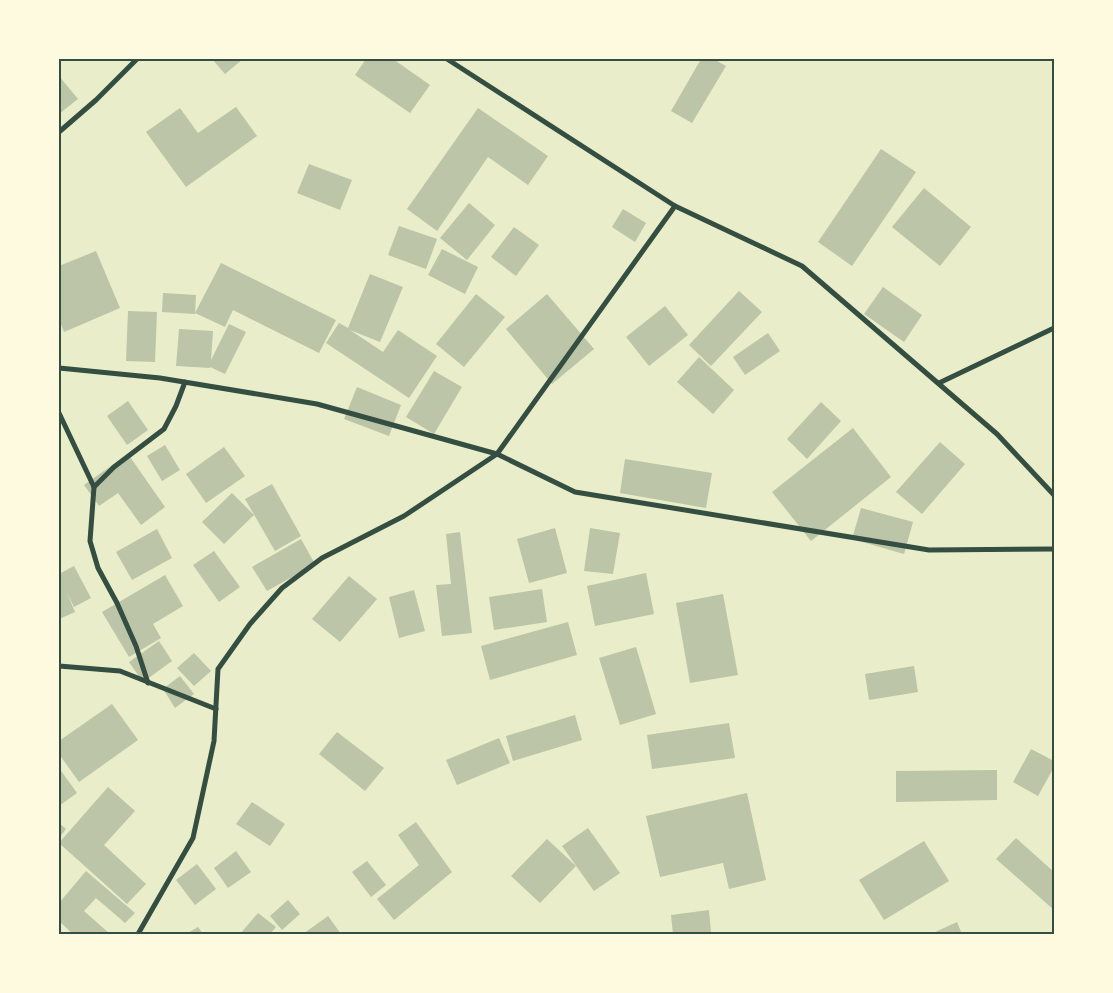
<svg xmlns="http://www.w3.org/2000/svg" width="1113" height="993" font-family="'Fira Sans',sans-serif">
  <rect width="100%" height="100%" fill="#e9edc9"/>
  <!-- building -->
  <g fill="#bcc5a7">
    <path d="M212,59H243L225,74Z"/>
    <path d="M366,59H393L430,85L410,113L355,75Z"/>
    <path d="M701,59H714L726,66L692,123L671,111Z"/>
    <path d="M59,76L78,99L59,114Z"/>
    <path d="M236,107L257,136L186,187L146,132L180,108L198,133Z"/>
    <path d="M478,108L548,156L528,185L488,157L437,231L407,209Z"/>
    <path d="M881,149L916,172L852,266L818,242Z"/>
    <path d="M309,164L352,180L340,210L297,193Z"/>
    <path d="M924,188L971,227L940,266L892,227Z"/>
    <path d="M469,203L495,225L467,260L440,238Z"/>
    <path d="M623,209L646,223L635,242L612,227Z"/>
    <path d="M399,226L437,239L426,269L388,255Z"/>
    <path d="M514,227L539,245L516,276L491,257Z"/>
    <path d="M442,249L478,267L465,294L428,275Z"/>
    <path d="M96,251L120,308L64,332L59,319V266Z"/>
    <path d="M221,263L336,320L319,353L233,310L225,327L195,313Z"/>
    <path d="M370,274L403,287L380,342L350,330L383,352L398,330L437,356L409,398L326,343L339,323L348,328Z"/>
    <path d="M883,287L922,315L904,342L864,314Z"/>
    <path d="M739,291L762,312L711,366L689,345Z"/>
    <path d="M163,293L196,295L195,314L162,312Z"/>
    <path d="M476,294L505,317L464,367L436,344Z"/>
    <path d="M547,294L594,349L552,384L506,329Z"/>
    <path d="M665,306L688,335L649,366L626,337Z"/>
    <path d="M128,311L157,312L155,362L126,361Z"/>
    <path d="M229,324L246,332L225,374L210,367V368L176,366L179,329L213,331L211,360Z"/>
    <path d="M768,333L780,351L745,375L733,357Z"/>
    <path d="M699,357L734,390L713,414L677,382Z"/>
    <path d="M434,371L462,387L434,434L406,417Z"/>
    <path d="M357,387L401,405L389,436L344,419Z"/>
    <path d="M128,401L148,430L127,445L107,416Z"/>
    <path d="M821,402L841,421L807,459L787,439Z"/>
    <path d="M853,428L891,477L811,541L772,492Z"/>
    <path d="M940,442L965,464L922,514L896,492Z"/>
    <path d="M165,445L180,470L162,481L147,456Z"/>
    <path d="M224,447L245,476L206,503L186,474Z"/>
    <path d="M128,454L165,507L141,525L118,493L99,506L84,485Z"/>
    <path d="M625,459L712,473L706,508L620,493Z"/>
    <path d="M272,484L301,536L275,551L245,499Z"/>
    <path d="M232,493L254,515L224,544L202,522Z"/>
    <path d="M861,508L913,522L904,554L852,539Z"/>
    <path d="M555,528L567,573L529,583L517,539Z"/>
    <path d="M590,528L620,533L613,574L584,571Z"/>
    <path d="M157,529L172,558L132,580L116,552Z"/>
    <path d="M460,532L472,633L442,636L436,585L451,584L446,534Z"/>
    <path d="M301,539L315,564L267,591L252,567Z"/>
    <path d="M214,551L240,587L219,602L193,565Z"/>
    <path d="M74,566L91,598L74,607L67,593L75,612L59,619V574Z"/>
    <path d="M646,573L654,614L595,626L587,586Z"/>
    <path d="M165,575L183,606L153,624L161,638L129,657L102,612Z"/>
    <path d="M349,576L377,599L340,642L312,619Z"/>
    <path d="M542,589L547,622L494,630L489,597Z"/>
    <path d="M414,590L425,631L399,638L389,597Z"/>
    <path d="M723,594L738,675L690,683L676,603Z"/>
    <path d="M568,622L577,655L490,680L481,646Z"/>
    <path d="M159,641L172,661L143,682L129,662Z"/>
    <path d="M636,647L656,714L620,725L599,658Z"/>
    <path d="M194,653L211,671L194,686L177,668Z"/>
    <path d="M914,666L918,692L869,700L865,674Z"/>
    <path d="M180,676L194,694L175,708L163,689Z"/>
    <path d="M112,704L138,740L79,782L59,754V741Z"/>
    <path d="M575,715L582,740L513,761L506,736Z"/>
    <path d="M729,723L735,758L652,769L647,735Z"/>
    <path d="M337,732L384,768L365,791L319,754Z"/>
    <path d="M499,738L510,763L457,785L446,760Z"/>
    <path d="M1031,749L1054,761V767L1038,796L1013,782Z"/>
    <path d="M59,768L77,793L59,806Z"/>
    <path d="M997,770V800L896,802V771Z"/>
    <path d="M108,787L135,811L104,845L146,884L127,904L59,843Z"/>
    <path d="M747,793L766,880L729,889L723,863L660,877L646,816Z"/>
    <path d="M252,802L285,824L270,846L236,824Z"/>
    <path d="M416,822L452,872L394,920L377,899L419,865L398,835Z"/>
    <path d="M59,823L66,829L59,838Z"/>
    <path d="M588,828L620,873L594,891L562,846Z"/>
    <path d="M1016,838L1054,872V910L996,859Z"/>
    <path d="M547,839L576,866L540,903L511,876Z"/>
    <path d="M924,841L949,881L884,920L859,880Z"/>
    <path d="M236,851L251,872L228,888L214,868Z"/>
    <path d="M367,861L386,885L371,897L352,872Z"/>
    <path d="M197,864L216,889L195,905L176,880Z"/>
    <path d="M86,871L135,913L125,923L96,898L84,911L110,934H73L59,921V903Z"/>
    <path d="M288,900L300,914L282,930L270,916Z"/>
    <path d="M709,910L711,933L673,934L671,915Z"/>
    <path d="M258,913L276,927L270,934H240Z"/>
    <path d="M328,916L341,934H303Z"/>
    <path d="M957,922L962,934H931Z"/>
    <path d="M198,927L203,934H186Z"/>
  </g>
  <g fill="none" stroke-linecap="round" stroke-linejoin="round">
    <!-- minor -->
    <g stroke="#344e41" stroke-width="5">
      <path d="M447,59L675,206L802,266L997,434L1054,495"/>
      <path d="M59,132L96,100L137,59"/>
      <path d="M59,368L160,378L317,404L497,454L575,492L929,550L1054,549"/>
      <path d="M939,383L1054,328"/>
      <path d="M59,413L94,487L90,541L98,568L117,603L136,646L148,683"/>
      <path d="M94,487L114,467L164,429L176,406L185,382"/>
      <path d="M59,666L120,671L216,709"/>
      <path d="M138,934L193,838L214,741L218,669L250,624L282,588L322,558L404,516L497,454L675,206"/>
    </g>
  </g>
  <!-- border -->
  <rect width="1113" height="993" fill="none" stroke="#fefae0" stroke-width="120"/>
  <rect x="60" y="60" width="993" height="873" fill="none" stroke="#344e41" stroke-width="2"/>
</svg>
